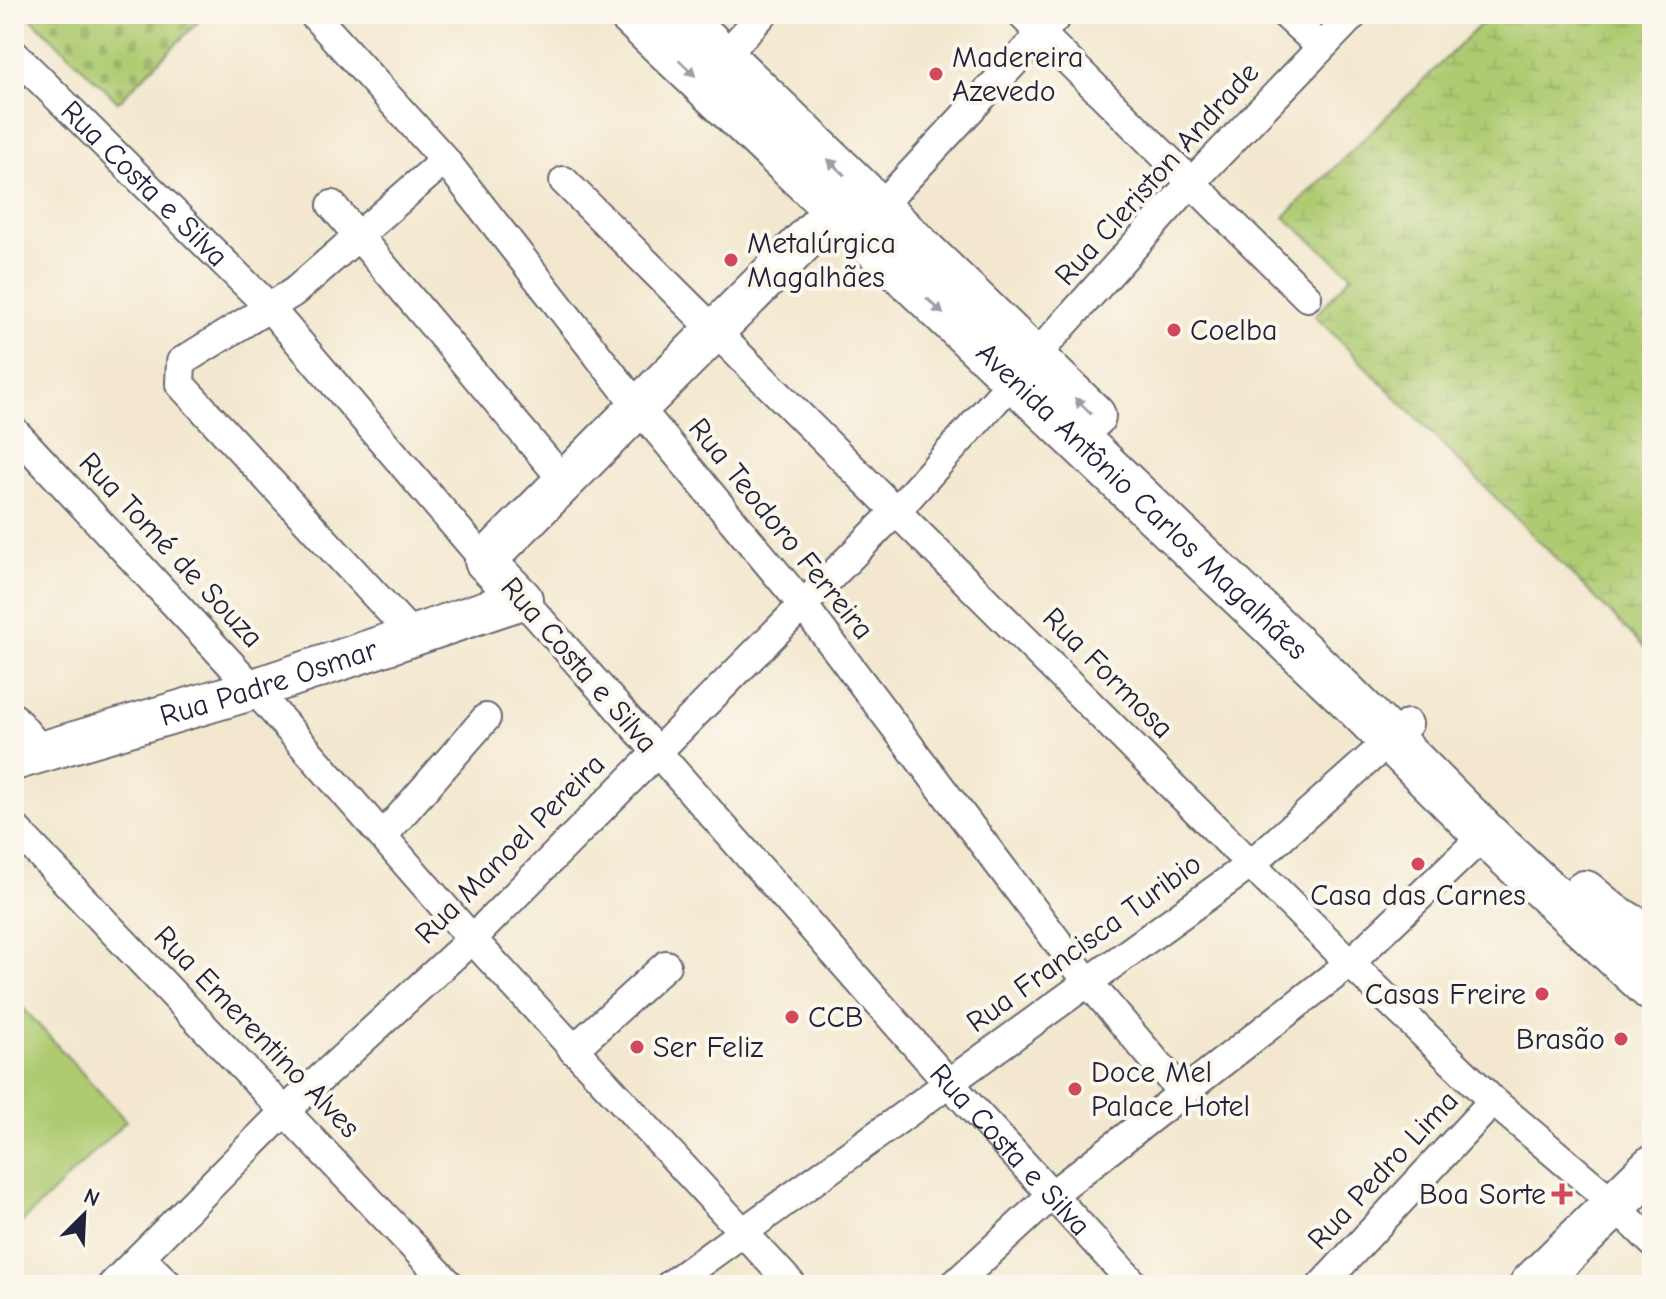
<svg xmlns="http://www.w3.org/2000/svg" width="1666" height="1299" font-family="'Comic Neue',sans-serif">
  <defs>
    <pattern id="wetland-marsh" width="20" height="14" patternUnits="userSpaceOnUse" patternTransform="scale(2)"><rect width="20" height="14" fill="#afcb71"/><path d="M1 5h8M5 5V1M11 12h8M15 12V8" fill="none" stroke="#96ae63"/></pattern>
    <pattern id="cemetery-stones" width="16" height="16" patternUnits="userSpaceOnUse" patternTransform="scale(2)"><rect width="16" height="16" fill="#afcb71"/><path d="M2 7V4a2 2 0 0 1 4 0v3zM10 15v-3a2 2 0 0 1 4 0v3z" fill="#96ae63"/></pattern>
  </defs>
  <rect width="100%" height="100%" fill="#fbf7ec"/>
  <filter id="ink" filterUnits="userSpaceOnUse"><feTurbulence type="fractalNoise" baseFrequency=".0125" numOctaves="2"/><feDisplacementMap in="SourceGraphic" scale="16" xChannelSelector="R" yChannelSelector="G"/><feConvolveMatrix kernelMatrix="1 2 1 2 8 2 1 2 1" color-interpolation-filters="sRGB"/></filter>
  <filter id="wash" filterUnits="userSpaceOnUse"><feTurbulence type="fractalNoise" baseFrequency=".006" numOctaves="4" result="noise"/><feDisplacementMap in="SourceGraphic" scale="32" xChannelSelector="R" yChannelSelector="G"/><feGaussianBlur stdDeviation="1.8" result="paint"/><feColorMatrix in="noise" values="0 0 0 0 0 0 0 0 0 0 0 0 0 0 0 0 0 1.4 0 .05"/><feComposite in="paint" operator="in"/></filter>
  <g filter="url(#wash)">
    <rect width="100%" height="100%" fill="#f3e8cf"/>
    <!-- green -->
    <path fill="#afcb71" stroke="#687656" stroke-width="2" d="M14,998L126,1121L14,1230Z"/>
    <!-- wetland -->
    <path fill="url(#wetland-marsh)" stroke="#687656" stroke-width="2" d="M1491,14H1652V655L1315,316L1352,275L1284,217Z"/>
    <!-- cemetery -->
    <path fill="url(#cemetery-stones)" stroke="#687656" stroke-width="2" d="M27,14H206L118,102Z"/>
  </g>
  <g filter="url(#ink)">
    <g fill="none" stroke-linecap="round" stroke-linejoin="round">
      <!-- street casing -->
      <g stroke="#6b676f" stroke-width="32">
        <g id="street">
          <path d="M313,14L445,160L638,407L802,604L1088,982L1184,1095"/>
          <path d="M1021,14L1307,297"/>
          <path d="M1285,14L1321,47"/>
          <path id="s1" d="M14,54L268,306L485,561"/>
          <path d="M723,57L763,14"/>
          <path d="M564,181L1350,963L1493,1101L1605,1196L1652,1242"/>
          <path d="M332,205L564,481"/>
          <path d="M879,208L1059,14"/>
          <path d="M14,431L254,689L472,939L792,1285"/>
          <path id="s2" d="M522,599L949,1083L1135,1285"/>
          <path d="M413,636L180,384L181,362L294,292L445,160"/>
          <path d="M14,718L42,751"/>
          <path d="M14,827L450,1285"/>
          <path d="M383,836L486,718"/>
          <path d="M573,1050L666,965"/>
          <path d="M140,1257L169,1285"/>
          <path d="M112,1285L285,1111L472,939L897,510L1190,184L1354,14"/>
          <path d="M670,1285L1251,864L1408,724"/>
          <path d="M954,1285L1054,1193L1350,963L1485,834"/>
          <path d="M1322,1285L1493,1101"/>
        </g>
      </g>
      <!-- secondary casing -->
      <g stroke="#6b676f" stroke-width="44">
        <g id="secondary">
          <path id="s3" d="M14,760L254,689L522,599L485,561L835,210"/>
        </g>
      </g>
      <!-- primary casing -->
      <g stroke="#6b676f" stroke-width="48">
        <g id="primary">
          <path id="s4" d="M631,14L1345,694L1485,834L1652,989"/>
          <path d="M678,14L1093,416"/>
          <path d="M1585,893L1611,915L1652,939"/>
          <path d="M1532,1285L1652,1168"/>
        </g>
      </g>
      <!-- street -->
      <use href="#street" stroke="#fff" stroke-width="28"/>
      <!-- secondary -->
      <use href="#secondary" stroke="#fff" stroke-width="40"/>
      <!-- primary -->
      <use href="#primary" stroke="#fff" stroke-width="44"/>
    </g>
    <!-- one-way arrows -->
    <defs><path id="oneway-solid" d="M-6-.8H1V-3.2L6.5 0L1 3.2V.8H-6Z" transform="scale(2)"/></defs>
    <g fill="#9c9ca7">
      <use href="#oneway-solid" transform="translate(687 68) rotate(44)"/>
      <use href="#oneway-solid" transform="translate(836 167) rotate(-136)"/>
      <use href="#oneway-solid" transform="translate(935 306) rotate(44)"/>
      <use href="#oneway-solid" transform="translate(1083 406) rotate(-136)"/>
    </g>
  </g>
  <!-- markers -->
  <g fill="#d1495b" stroke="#fbf7ec" stroke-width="3">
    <circle cx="936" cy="74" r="8"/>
    <circle cx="731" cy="260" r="8"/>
    <circle cx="1174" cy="330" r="8"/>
    <circle cx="1418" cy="864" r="8"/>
    <circle cx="1542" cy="994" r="8"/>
    <circle cx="792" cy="1017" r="8"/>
    <circle cx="1621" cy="1039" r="8"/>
    <circle cx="637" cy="1047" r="8"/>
    <circle cx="1075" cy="1089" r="8"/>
    <path d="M1558 1182h8v8h8v8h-8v8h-8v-8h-8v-8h8z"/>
  </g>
  <g text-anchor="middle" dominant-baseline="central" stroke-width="8" stroke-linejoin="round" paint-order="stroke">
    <!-- poi labels -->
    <g font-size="30" fill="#22223b" stroke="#fbf7ec" text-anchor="start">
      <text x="952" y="57">Madereira<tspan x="952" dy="34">Azevedo</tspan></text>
      <text x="747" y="243">Metalúrgica<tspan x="747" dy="34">Magalhães</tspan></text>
      <text x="1190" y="330">Coelba</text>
      <text x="1418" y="895" text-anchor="middle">Casa das Carnes</text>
      <text x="1526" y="994" text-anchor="end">Casas Freire</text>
      <text x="808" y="1017">CCB</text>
      <text x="1605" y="1039" text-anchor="end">Brasão</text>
      <text x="653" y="1047">Ser Feliz</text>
      <text x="1091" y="1072">Doce Mel<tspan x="1091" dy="34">Palace Hotel</tspan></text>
      <text x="1546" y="1194" text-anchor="end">Boa Sorte</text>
    </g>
    <!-- street labels -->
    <g font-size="30" fill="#22223b" stroke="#fbf7ec">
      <text transform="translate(1157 174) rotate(-48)">Rua Cleriston Andrade</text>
      <text stroke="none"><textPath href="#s1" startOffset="184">Rua Costa e Silva</textPath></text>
      <text stroke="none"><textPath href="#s4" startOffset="706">Avenida Antônio Carlos Magalhães</textPath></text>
      <text transform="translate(781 529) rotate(51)">Rua Teodoro Ferreira</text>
      <text transform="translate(171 550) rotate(47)">Rua Tomé de Souza</text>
      <text transform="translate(579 665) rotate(49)">Rua Costa e Silva</text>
      <text transform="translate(1108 673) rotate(45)">Rua Formosa</text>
      <text stroke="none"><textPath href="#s3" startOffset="266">Rua Padre Osmar</textPath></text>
      <text transform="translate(510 849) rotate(-45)">Rua Manoel Pereira</text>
      <text transform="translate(1084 943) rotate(-36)">Rua Francisca Turibio</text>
      <text transform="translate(257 1032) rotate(46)">Rua Emerentino Alves</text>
      <text stroke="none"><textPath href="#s2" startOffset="736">Rua Costa e Silva</textPath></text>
      <text transform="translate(1383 1170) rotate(-47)">Rua Pedro Lima</text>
    </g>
  </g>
  <!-- margin -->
  <rect width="1666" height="1299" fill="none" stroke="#fbf7ec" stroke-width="48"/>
  <!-- north arrow -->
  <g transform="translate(84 1215) rotate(24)" stroke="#fbf7ec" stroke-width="6" paint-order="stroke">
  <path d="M0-6L14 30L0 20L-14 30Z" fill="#22223b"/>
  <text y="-12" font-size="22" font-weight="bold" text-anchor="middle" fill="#22223b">N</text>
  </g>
</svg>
